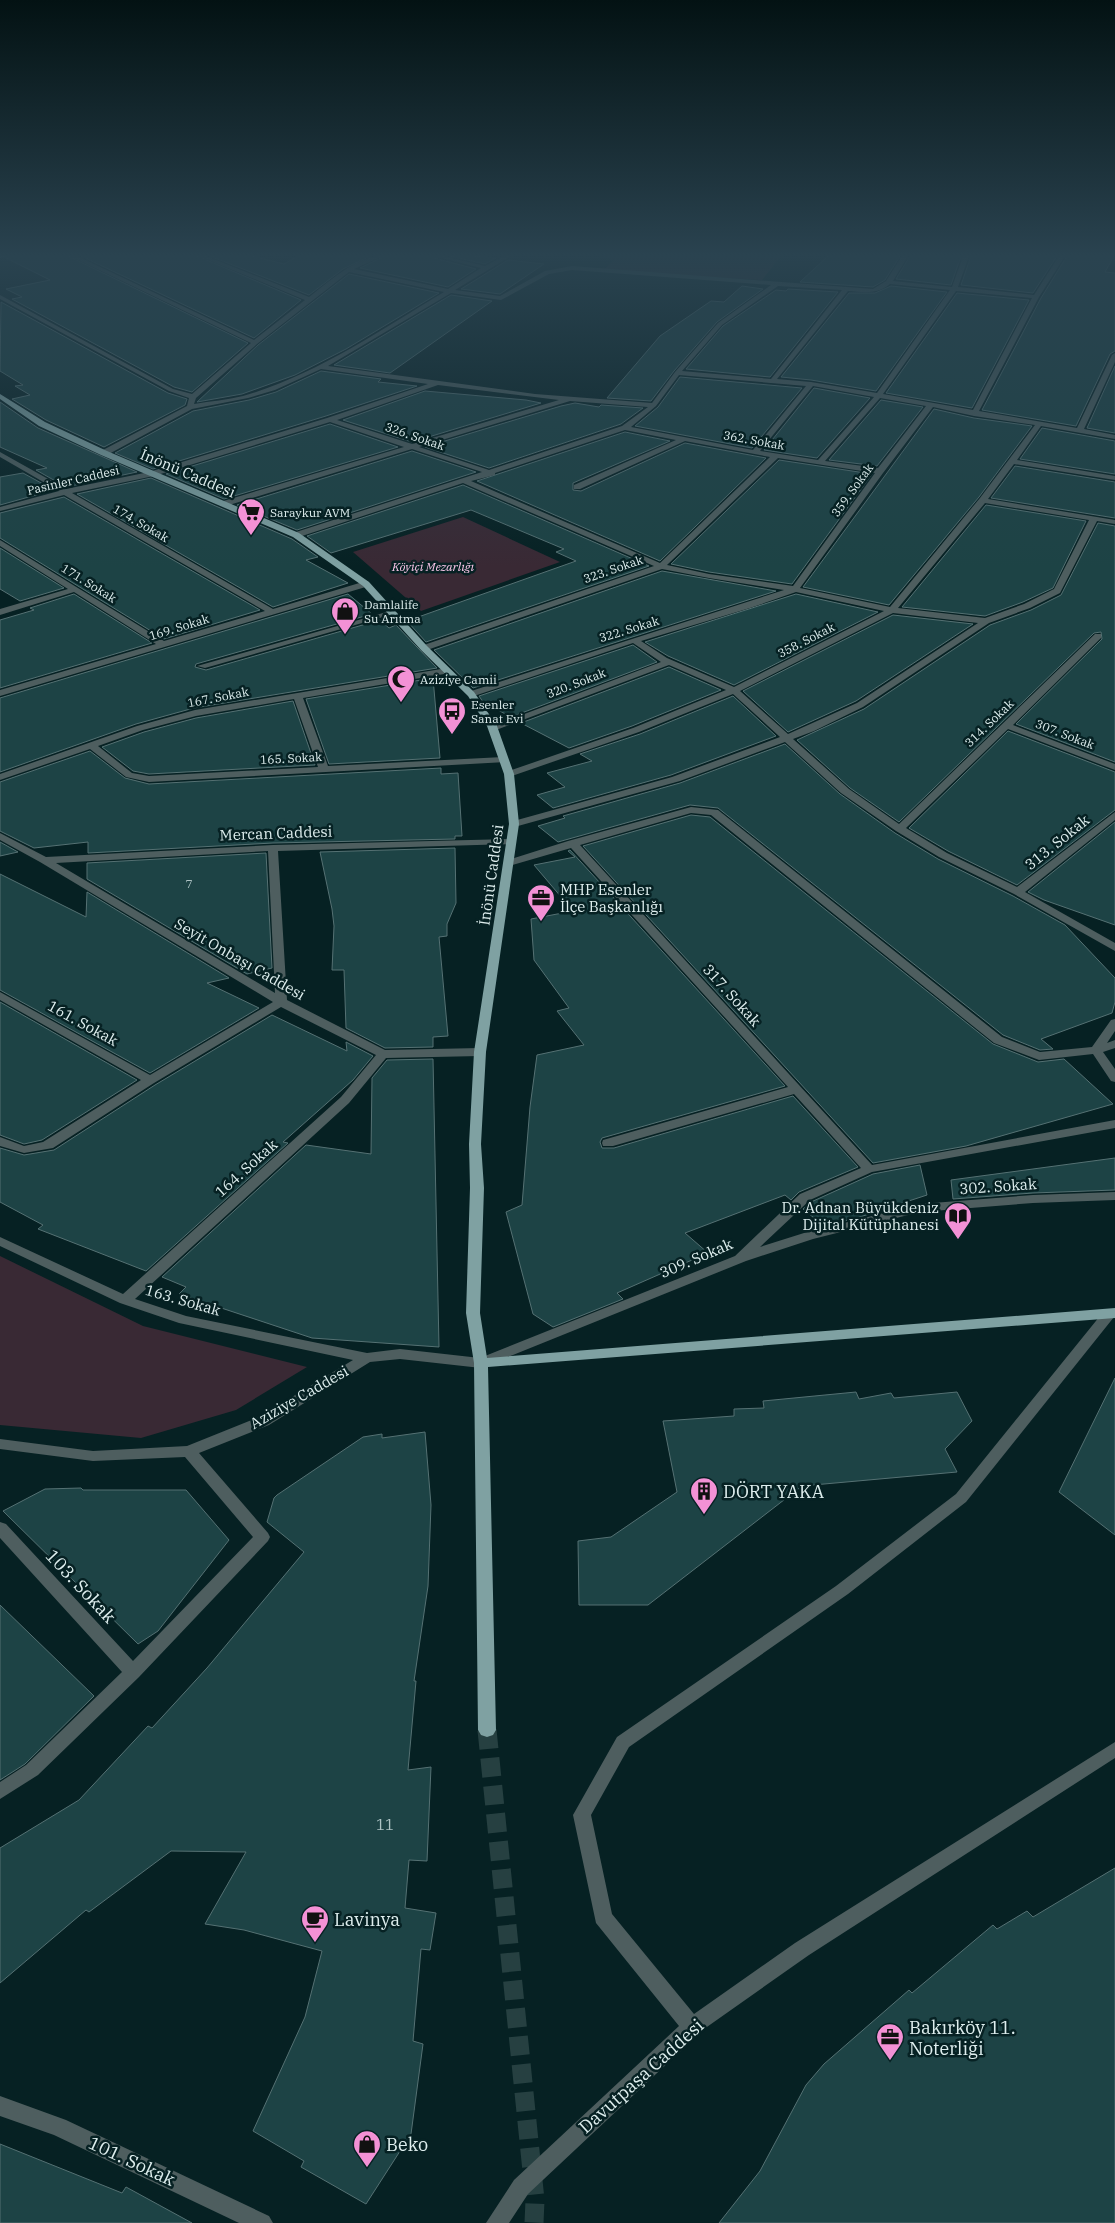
<svg xmlns="http://www.w3.org/2000/svg" width="1115" height="2223" font-family="'IBM Plex Serif',serif">
  <rect width="100%" height="100%" fill="#062123"/>
  <!-- green -->
  <g fill="#392934">
    <path d="M601,256H781L762,280L603,271L614,260Z"/>
    <path d="M463,517L560,562L421,611L353,552Z"/>
    <path d="M0,1256L143,1326L307,1367L236,1410L141,1438L0,1425Z"/>
  </g>
  <!-- building -->
  <g fill="#1d4345" stroke="#557173">
    <path d="M9,256H68L248,343L192,392L174,387L12,299L22,297L6,289L50,280L6,258Z"/>
    <path d="M81,256H197L301,300L254,338Z"/>
    <path d="M210,256H252L284,264L298,256H370L343,269L309,295Z"/>
    <path d="M385,256H432L434,258L476,269L448,287L360,268Z"/>
    <path d="M450,256H473L496,258L485,264Z"/>
    <path d="M828,256H900L885,280L873,287L800,282Z"/>
    <path d="M910,256H961L951,285L896,279Z"/>
    <path d="M971,256H1057L1033,293L961,285Z"/>
    <path d="M1067,256H1114L1105,272L1115,273V351L1110,354L1076,426L982,410L1041,298Z"/>
    <path d="M508,260L544,264L500,294L461,289Z"/>
    <path d="M349,274L439,293L346,349L295,375L242,394L197,402L258,345Z"/>
    <path d="M742,286L763,289L717,322L674,371L651,401L607,398L660,336L711,301L724,302Z"/>
    <path d="M891,286L947,292L876,391L811,380L781,377L849,293H875Z"/>
    <path d="M788,289L838,292L770,377L686,369L723,326L776,290L786,291Z"/>
    <path d="M957,293L1029,300L972,408L886,393Z"/>
    <path d="M451,295L492,301L390,373L334,365Z"/>
    <path d="M1,302L168,393L187,399L185,405L104,447L46,420L12,399L30,395L15,386L23,385L0,371Z"/>
    <path d="M1115,366V433L1087,428Z"/>
    <path d="M321,371L381,379L378,382L417,386L326,416L153,469L115,453L193,411L249,400L276,392Z"/>
    <path d="M680,377L802,388L752,448L635,426L658,407Z"/>
    <path d="M814,388L870,398L817,458L764,450Z"/>
    <path d="M425,391L526,400L541,403L412,442L343,420Z"/>
    <path d="M881,400L923,407L877,466L829,460Z"/>
    <path d="M0,402L38,428L137,472L66,487L36,470L47,468L0,447Z"/>
    <path d="M575,403L599,407L601,405L643,408L621,424L489,468L425,447L561,406Z"/>
    <path d="M934,409L974,418L1032,426L979,497L889,605L803,587Z"/>
    <path d="M330,424L398,447L224,499L166,474Z"/>
    <path d="M1042,428L1115,441V474L1020,459Z"/>
    <path d="M625,432L670,441L573,483V490L581,491L685,443L766,458L660,561L477,481Z"/>
    <path d="M412,451L476,472L297,530L237,505Z"/>
    <path d="M779,460L872,474L792,584L709,572L671,564Z"/>
    <path d="M1015,466L1115,482V518L991,498Z"/>
    <path d="M23,473L54,490L0,505V477Z"/>
    <path d="M151,478L292,539L318,557L306,560L348,583L273,607L77,494Z"/>
    <path d="M463,485L649,566L426,642L407,621L576,561L556,552L564,549L471,510L331,553L307,536Z"/>
    <path d="M64,497L260,610L164,639L0,538V513Z"/>
    <path d="M986,505L1086,521L1053,588L1023,602L985,616L902,607Z"/>
    <path d="M1098,523L1115,526V762L1016,724L1102,639L1101,632L1094,633L899,822L850,788L797,740L864,709L990,625L1031,610L1061,595Z"/>
    <path d="M0,548L64,588L20,601L0,589Z"/>
    <path d="M662,571L776,591L473,688L434,650Z"/>
    <path d="M74,594L152,643L0,688V620L34,610L30,608Z"/>
    <path d="M348,594L372,614L196,664L195,667L206,670L380,620L389,628L396,625L437,668L194,708L136,724L0,772V698Z"/>
    <path d="M796,594L878,612L734,685L668,656L645,642Z"/>
    <path d="M893,615L973,624L856,701L788,732L743,691Z"/>
    <path d="M633,645L657,662L511,717L483,702L479,696Z"/>
    <path d="M669,667L721,690L632,726L569,748L521,723Z"/>
    <path d="M433,678L440,758L329,764L306,699Z"/>
    <path d="M733,696L776,736L671,775L553,808L537,795L565,787L547,773L592,761L580,754L640,734Z"/>
    <path d="M293,701L315,765L149,774L133,771L102,747L144,732L196,718Z"/>
    <path d="M1008,731L1115,772V810L1017,885L948,851L909,828Z"/>
    <path d="M785,744L840,794L895,833L938,859L1013,896L1065,925L1115,978V1002L1112,1013L1041,1039L1053,1049L1040,1050L1003,1035L718,808L690,805L558,842L538,826L565,818L563,816L680,783Z"/>
    <path d="M90,751L125,778L149,784L441,768V774L458,773L462,836H455V839L273,843L88,853V842L34,848L0,831V782Z"/>
    <path d="M691,815L710,817L993,1044L1038,1062L1064,1059L1113,1104L966,1146L873,1163L583,846Z"/>
    <path d="M1115,822V925L1044,900L1028,892Z"/>
    <path d="M0,842L18,852L0,856Z"/>
    <path d="M455,848L456,903L447,924V936L439,937L448,1036L433,1037V1047L385,1048L346,1028L344,970H332L334,926L332,909L320,852Z"/>
    <path d="M570,850L785,1086L602,1138L600,1142L602,1148H614L793,1096L858,1167L799,1192L791,1200L785,1195L685,1233L708,1253L617,1293L623,1299L553,1327L533,1314L506,1212L522,1205L530,1107L537,1055L584,1045L557,1011L569,1008L534,960L531,919L573,911L534,865L575,857L568,851Z"/>
    <path d="M266,853L272,968L247,974L87,879V863Z"/>
    <path d="M0,874L86,917L87,892L229,978L207,983L259,1008L150,1073L0,990Z"/>
    <path d="M0,1002L137,1080L42,1140L24,1144L0,1135Z"/>
    <path d="M272,1015L347,1051L346,1042L373,1056L353,1080L283,1142L288,1143L146,1271L38,1229L43,1225L0,1202V1148L24,1155L54,1150L155,1085Z"/>
    <path d="M433,1059L439,1347L312,1338L179,1294L186,1287L162,1277L306,1145L371,1154L372,1078L387,1060Z"/>
    <path d="M1115,1158V1190L1033,1193L953,1199L951,1180Z"/>
    <path d="M920,1165L927,1195L860,1217L824,1226L803,1209L811,1202L873,1174Z"/>
    <path d="M1115,1378V1535L1059,1492Z"/>
    <path d="M856,1392L859,1399L891,1393L894,1398L957,1392L972,1421L945,1449L957,1472L802,1486L648,1605H579L578,1541L611,1537L677,1492L663,1421L734,1416V1409L764,1408L763,1401Z"/>
    <path d="M425,1432L431,1505L428,1586L414,1681H416L408,1770L431,1767L427,1861L409,1860L405,1908L436,1913L430,1950L421,1949L413,2041L423,2044L411,2134L366,2204L301,2167L304,2161L253,2131L305,2017L322,1951L244,1930L205,1924L246,1852L171,1851L89,1912L86,1910L0,1983V1848L79,1800L148,1726L152,1728L207,1668L304,1552L267,1522L274,1498L277,1495L363,1437L382,1434V1438Z"/>
    <path d="M81,1488L83,1490H186L229,1540L158,1631L138,1644L3,1511L45,1489Z"/>
    <path d="M0,1605L94,1696L25,1764L0,1780Z"/>
    <path d="M1115,1868V2223H719L760,2171L806,2085L824,2064L909,1990L912,1993L993,1925L997,1929L1027,1911L1033,1917Z"/>
    <path d="M0,2144L122,2193L126,2187L192,2223H0Z"/>
  </g>
  <g fill="none" stroke-linecap="round" stroke-linejoin="round">
    <!-- major-tunnel -->
    <path stroke="#264041" stroke-width="19" stroke-dasharray="19 9" stroke-linecap="butt" d="M487,1730L535,2200L534,2223"/>
    <!-- minor -->
    <g fill="#4e5e5f" fill-rule="evenodd">
      <path d="M70,256H77L254,340L305,300L199,256H206L309,297C327,283 359,254 383,256L354,269L448,289L481,268L434,256H443L485,266L504,256H511L455,290L500,296L545,271L572,266L873,289L886,281L902,256H908L893,281L952,287L963,256H969L958,287L1034,295L1059,256H1065L1039,297L979,411L1077,428L1112,355L1115,353V362L1084,429L1115,435V439L1041,426L1017,460L1115,476V480L1014,464L988,499L1115,520V524L1097,521L1060,593L1030,608L989,623L863,707L814,731L793,739L849,789L899,824L1095,634H1101V638L1013,725L1115,764V770L1008,729L906,828L947,853L1017,887L1115,812V820L1025,892L1115,943V951L1014,894L939,857L896,831L841,793L785,742L680,781L518,826H510V822L672,777L780,737L733,694L639,732L509,777L506,776V772L633,728L726,690L669,665L496,730H490L488,728L661,662L633,643L474,696H468V692L784,590L709,578L662,569L427,650H421V646L654,566L463,483L299,537H293V533L482,472L412,449L226,506H220V502L404,447L330,422L154,476L72,493L273,609L366,581L369,582V586L0,696V690L156,644L74,592L0,615V609L68,589L0,546V540L164,641L265,611L64,495L0,511V507L59,491L0,457V452L66,489L149,472L327,418L428,384L321,369L275,390L248,398L192,409L107,455H101V451L187,406L189,398L169,391L0,299V295L173,389L192,394L251,343ZM572,270L771,285L718,323L675,372L652,403L535,394L328,366L451,293L501,300L549,274ZM349,272L444,292C379,331 316,375 243,396C227,400 211,401 194,404L196,398L257,344ZM890,284L950,290L877,393L811,382L777,379L848,291C863,292 877,295 890,284ZM778,286L842,290L771,379L682,371L722,325ZM956,291L1032,298L973,410L883,394ZM679,375L806,386L753,450L631,427L656,406ZM438,385L559,400L412,444L337,420ZM813,386L874,397L818,460L760,451ZM880,398L926,406L878,468L825,461ZM570,401L648,407L622,426L489,470L419,447ZM933,407L974,416L1035,425L980,498L890,607L800,588L883,473ZM625,430L676,440L574,485V489H580L685,441L770,457L660,563L471,481L495,475V473ZM778,458L875,473L793,586L709,574L667,565ZM985,503L1089,520L1054,589L1024,604L985,618L898,608ZM796,592L884,611L734,687L667,658L641,641L750,608ZM893,613L978,623L857,703L788,734L740,691Z"/>
      <path d="M390,611L397,613L205,668L197,666Z"/>
      <path d="M447,668L452,671L450,673L303,698L328,766L503,757L508,760L506,762L149,782L126,777L90,749L0,780V774L137,726L195,710ZM294,699L318,767L149,776L132,773L98,746L143,730L196,716Z"/>
      <path d="M691,807L718,810L1002,1037L1040,1052L1092,1047L1111,1020L1115,1019V1031L1107,1043L1115,1040V1048L1103,1052L1115,1069V1082L1111,1081L1093,1054L1039,1060L994,1043L711,815L691,813L580,845L872,1165L1115,1120V1128L872,1172L810,1200L760,1247L804,1233L920,1204L1033,1195L1115,1192V1200L1033,1203L920,1212L813,1239L746,1261L481,1368L400,1359L370,1362L269,1425L199,1453L268,1533L270,1537L268,1541L139,1677L38,1775L0,1799V1782L26,1765L122,1672L0,1538V1522L6,1524L133,1661L253,1537L185,1457L93,1461L0,1449V1439L93,1451L187,1446L259,1417L353,1360L179,1323L120,1303L0,1246V1237L123,1294L341,1097L376,1055L281,1007L154,1083L53,1148L24,1153L0,1146V1137L24,1146L43,1142L141,1080L0,1000V992L150,1075L273,1002L40,862L0,840V833L46,857L273,845L515,839L516,841L511,844L278,851L287,1000L385,1050L480,1048L486,1052L480,1056L386,1058L349,1103L135,1299L186,1316L367,1353L400,1349L480,1358L735,1256L800,1194L861,1168L794,1094L613,1146H603L602,1143L603,1140L788,1087L571,848L509,866L504,863L505,861L568,841ZM268,851L275,993L56,863Z"/>
      <path d="M1109,1309L1115,1312L1114,1317L966,1502L848,1594L629,1747L591,1815L612,1914L694,2014L795,1943L1115,1742V1758L809,1955L704,2029L528,2194L509,2223H486L514,2180L679,2026L596,1923L573,1815L617,1737L836,1586L956,1494L1104,1311Z"/>
      <path d="M0,2096L66,2120L269,2216L273,2223H239L54,2135L0,2116Z"/>
    </g>
    <!-- major -->
    <g fill="#7fa1a2" fill-rule="evenodd">
      <path d="M0,256H7L0,258Z"/>
      <path d="M0,394L45,422L107,451L299,533L369,582L427,646L474,692L497,726L514,774L519,824L486,1052L481,1144L484,1188L480,1313L487,1358L1115,1308V1318L488,1367L496,1730L493,1735L487,1737L481,1735L478,1730L474,1363L466,1313L470,1188L469,1144L474,1052L509,824L504,774L487,726L468,696L421,650L363,586L293,537L101,455L39,426L0,399Z"/>
    </g>
  </g>
  <!-- sky -->
  <linearGradient id="sky" x2="0" y2="1"><stop stop-color="#031213"/><stop offset="0.45" stop-color="#2a4350"/><stop offset="1" stop-color="#2a4350" stop-opacity="0"/></linearGradient>
  <rect width="1115" height="567" fill="url(#sky)"/>
  <!-- icons -->
  <defs>
    <g id="supermarket-pin" transform="scale(1.4375)"><path d="M0 17L-7.5 6A9.5 9.5 0 1 1 7.5 6Z" fill="#f391d5" stroke="#062123"/><path d="M-6-5.5h2.5l.6 2H6L4.5 2H-2.5L-4.4-4H-6ZM-1.5 3.2a1.3 1.3 0 1 0 .1 0ZM3 3.2a1.3 1.3 0 1 0 .1 0Z" fill="#111"/></g>
    <g id="shop-pin" transform="scale(1.4375)"><path d="M0 17L-7.5 6A9.5 9.5 0 1 1 7.5 6Z" fill="#f391d5" stroke="#062123"/><path d="M-5-2.5h2.3a2.7 3.5 0 0 1 5.4 0H5L5.5 6h-11ZM-1.5-2.5h3a1.5 2.3 0 0 0-3 0Z" fill="#111"/></g>
    <g id="mosque-pin" transform="scale(1.4375)"><path d="M0 17L-7.5 6A9.5 9.5 0 1 1 7.5 6Z" fill="#f391d5" stroke="#062123"/><path d="M3.5-4.9A6 6 0 1 0 3.5 4.9A5 5 0 1 1 3.5-4.9Z" fill="#111"/></g>
    <g id="bus-pin" transform="scale(1.4375)"><path d="M0 17L-7.5 6A9.5 9.5 0 1 1 7.5 6Z" fill="#f391d5" stroke="#062123"/><path d="M-5-6H5V4H4V6H2V4H-2V6H-4V4H-5ZM-3.5-4V0h7V-4ZM-3.5 1.2v1.5H-2V1.2ZM2 1.2v1.5H3.5V1.2Z" fill="#111"/></g>
    <g id="office-pin" transform="scale(1.4375)"><path d="M0 17L-7.5 6A9.5 9.5 0 1 1 7.5 6Z" fill="#f391d5" stroke="#062123"/><path d="M-6-3h4V-5.5h4V-3h4V5H-6ZM-1-4.5V-3h2v-1.5ZM-6 0V1H6V0Z" fill="#111"/></g>
    <g id="library-pin" transform="scale(1.4375)"><path d="M0 17L-7.5 6A9.5 9.5 0 1 1 7.5 6Z" fill="#f391d5" stroke="#062123"/><path d="M-6-4Q-3-5.5-.7-3.5V5Q-3 3-6 4ZM6-4Q3-5.5 .7-3.5V5Q3 3 6 4Z" fill="#111"/></g>
    <g id="building-pin" transform="scale(1.4375)"><path d="M0 17L-7.5 6A9.5 9.5 0 1 1 7.5 6Z" fill="#f391d5" stroke="#062123"/><path d="M-4-6H4V6H1V3H-1V6H-4ZM-2.5-4.3h1.7v1.8h-1.7ZM.8-4.3h1.7v1.8H.8ZM-2.5-1h1.7V.8h-1.7ZM.8-1h1.7V.8H.8Z" fill="#111"/></g>
    <g id="cafe-pin" transform="scale(1.4375)"><path d="M0 17L-7.5 6A9.5 9.5 0 1 1 7.5 6Z" fill="#f391d5" stroke="#062123"/><path d="M-5.5-4.5H6V0H3Q3 3.5 0 3.5H-2.5Q-5.5 3.5-5.5 0ZM3-3.2v2h1.7v-2ZM-6 4.5H4V6H-6Z" fill="#111"/></g>
  </defs>
  <g fill-rule="evenodd">
    <use href="#supermarket-pin" x="251" y="512"/>
    <use href="#shop-pin" x="345" y="611"/>
    <use href="#mosque-pin" x="401" y="679"/>
    <use href="#bus-pin" x="452" y="711"/>
    <use href="#office-pin" x="541" y="898"/>
    <use href="#library-pin" x="958" y="1216"/>
    <use href="#building-pin" x="704" y="1491"/>
    <use href="#cafe-pin" x="315" y="1919"/>
    <use href="#office-pin" x="890" y="2037"/>
    <use href="#shop-pin" x="367" y="2144"/>
  </g>
  <g text-anchor="middle" dominant-baseline="central" stroke-width="5" stroke-linejoin="round" paint-order="stroke">
    <!-- far-street labels -->
    <g font-size="12" fill="#deeeee" stroke="#062123">
      <text transform="translate(415 436) rotate(19)">326. Sokak</text>
      <text transform="translate(754 440) rotate(10)">362. Sokak</text>
      <text transform="translate(73 480) rotate(-13)">Pasinler Caddesi</text>
      <text transform="translate(852 490) rotate(-54)">359. Sokak</text>
      <text transform="translate(141 523) rotate(30)">174. Sokak</text>
      <text transform="translate(613 569) rotate(-19)">323. Sokak</text>
      <text transform="translate(89 583) rotate(32)">171. Sokak</text>
      <text transform="translate(179 627) rotate(-17)">169. Sokak</text>
      <text transform="translate(629 629) rotate(-17)">322. Sokak</text>
      <text transform="translate(806 640) rotate(-27)">358. Sokak</text>
      <text transform="translate(576 683) rotate(-21)">320. Sokak</text>
      <text transform="translate(218 697) rotate(-11)">167. Sokak</text>
      <text transform="translate(989 723) rotate(-44)">314. Sokak</text>
      <text transform="translate(1065 734) rotate(21)">307. Sokak</text>
      <text transform="translate(291 758) rotate(-3)">165. Sokak</text>
    </g>
    <!-- far-poi labels -->
    <g font-size="12" fill="#deeeee" stroke="#062123" text-anchor="start">
      <text x="270" y="512">Saraykur AVM</text>
      <text x="364" y="604">Damlalife<tspan x="364" dy="14">Su Arıtma</tspan></text>
      <text x="420" y="679">Aziziye Camii</text>
      <text x="471" y="704">Esenler<tspan x="471" dy="14">Sanat Evi</tspan></text>
    </g>
    <!-- far-park labels -->
    <g font-size="12" font-style="italic" fill="#f9c5e8" stroke="#062123">
      <text x="433" y="566">Köyiçi Mezarlığı</text>
    </g>
    <!-- number labels -->
    <g font-size="12" fill="#aec3c4">
      <text x="189" y="883">7</text>
    </g>
    <!-- street labels -->
    <g font-size="15" fill="#deeeee" stroke="#062123">
      <text transform="translate(188 473) rotate(23)">İnönü Caddesi</text>
      <text transform="translate(276 833) rotate(-2)">Mercan Caddesi</text>
      <text transform="translate(1057 842) rotate(-39)">313. Sokak</text>
      <text transform="translate(491 875) rotate(-82)">İnönü Caddesi</text>
      <text transform="translate(240 959) rotate(30)">Seyit Onbaşı Caddesi</text>
      <text transform="translate(732 995) rotate(48)">317. Sokak</text>
      <text transform="translate(83 1023) rotate(29)">161. Sokak</text>
      <text transform="translate(246 1168) rotate(-42)">164. Sokak</text>
      <text transform="translate(998 1186) rotate(-4)">302. Sokak</text>
      <text transform="translate(696 1258) rotate(-23)">309. Sokak</text>
      <text transform="translate(183 1300) rotate(16)">163. Sokak</text>
      <text transform="translate(299 1397) rotate(-30)">Aziziye Caddesi</text>
    </g>
    <!-- poi labels -->
    <g font-size="15" fill="#deeeee" stroke="#062123" text-anchor="start">
      <text x="560" y="889">MHP Esenler<tspan x="560" dy="17">İlçe Başkanlığı</tspan></text>
      <text x="939" y="1207" text-anchor="end">Dr. Adnan Büyükdeniz<tspan x="939" dy="17">Dijital Kütüphanesi</tspan></text>
    </g>
    <!-- near-number labels -->
    <g font-size="15" fill="#aec3c4">
      <text x="385" y="1824">11</text>
    </g>
    <!-- near-poi labels -->
    <g font-size="18" fill="#deeeee" stroke="#062123" text-anchor="start">
      <text x="723" y="1491">DÖRT YAKA</text>
      <text x="334" y="1919">Lavinya</text>
      <text x="909" y="2027">Bakırköy 11.<tspan x="909" dy="21">Noterliği</tspan></text>
      <text x="386" y="2144">Beko</text>
    </g>
    <!-- near-street labels -->
    <g font-size="18" fill="#deeeee" stroke="#062123">
      <text transform="translate(81 1586) rotate(47)">103. Sokak</text>
      <text transform="translate(641 2076) rotate(-42)">Davutpaşa Caddesi</text>
      <text transform="translate(132 2161) rotate(25)">101. Sokak</text>
    </g>
  </g>
</svg>
